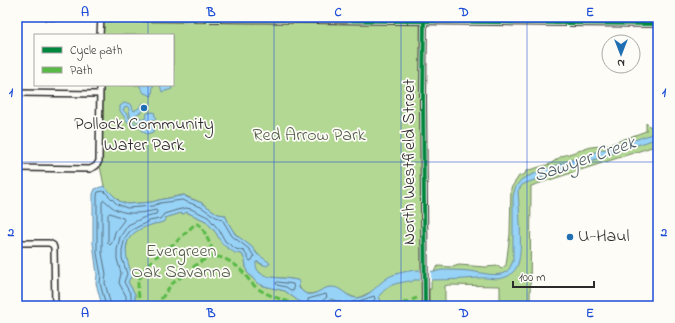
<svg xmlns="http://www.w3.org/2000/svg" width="675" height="323" font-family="'Indie Flower',sans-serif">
  <rect width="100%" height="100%" fill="#fdfcf7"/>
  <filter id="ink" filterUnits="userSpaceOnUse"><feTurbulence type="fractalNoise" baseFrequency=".025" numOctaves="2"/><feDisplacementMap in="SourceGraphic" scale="8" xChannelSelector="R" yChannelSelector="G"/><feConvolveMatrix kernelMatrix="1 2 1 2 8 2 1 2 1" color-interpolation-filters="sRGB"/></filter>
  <g filter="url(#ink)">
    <!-- green -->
    <g fill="#b3d893" stroke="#6f825f" fill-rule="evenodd">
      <path d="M101,17L424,21L425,306H367L378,304L371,292L358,298L353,297L330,287C315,293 302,302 297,280C291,279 286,278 280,278C269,277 255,276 255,262H257L263,265C257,246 245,245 234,232C230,227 228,221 225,215L218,214L202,203L183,195L159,200L152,202L128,204L122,203L113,195L104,186L99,161L100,85H173V35H100Z"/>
      <path d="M646,123L649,126L654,127L658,126V145L531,186L530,306L521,305V301H504L503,306H429V289H431V275L438,266L452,267L459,265L485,267L498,266L501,269L506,265L510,234L511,188L519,176L525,174L526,171L529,170L550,164L562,156L591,147L608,145L646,131ZM448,285L500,286V302H445V286Z"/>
      <path d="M186,212L206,221L216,233L242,254L245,260L247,272L257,283L264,286L285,291L301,303L312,306H135V294L128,282L129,278C123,242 123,229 163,222L164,218L181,213L184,214Z"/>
      <path d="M330,299L352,306H317Z"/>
    </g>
    <!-- water -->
    <g fill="#97d2f7" stroke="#6c8fa5" fill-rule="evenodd">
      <path d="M139,85H153L152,96L144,93Z"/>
      <path d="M160,85H171L172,89L162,92Z"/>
      <path d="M124,103L131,104L134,111L139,108L143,103L147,106L143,111L135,115L143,119L146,118L147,113L154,112L156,119L146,121L153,124L154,128L153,132L147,134L143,132L141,128L133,127L130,125L120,111V106ZM127,106L129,108L130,117L144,125L149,126L150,129L147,130L142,125C126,122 133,119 123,110L124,108Z"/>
      <path d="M658,132V138L526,183L522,185L518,191C519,207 523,250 518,264C516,270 511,275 506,277C496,281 488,277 478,278C458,280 435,280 414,280L411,282L409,281C395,284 390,283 379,296L381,302L379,304H376L372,306H352L331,299L323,305L312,306L301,303L285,291L264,286L257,283L247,272L245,260L242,254L235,253L222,244L216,233L206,221L186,212L184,214L181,213L165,218L166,220C161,224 156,223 151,225C121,234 123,250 132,275L128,282L135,294V306H102L96,283L97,275L93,243V194L95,189L104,186L119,201L127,204L152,202L159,200L185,195L186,197L202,203L218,214L225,215L229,224L235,234L252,247L257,254L269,262L270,264L266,266L258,262H256C255,276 269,277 280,278C286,278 291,279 297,280L299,281V288C313,303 318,287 332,287C342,287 347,298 357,298C373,296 379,280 393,275C401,272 412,270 420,270C427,270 435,273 441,270C450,270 460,270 469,271C480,272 496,278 506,272C510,269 511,265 513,261V198C514,190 516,185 522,179C565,159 613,148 658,132Z"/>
    </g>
    <!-- pier -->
    <path fill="#fdfcf7" d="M420,268L431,269V282H420Z"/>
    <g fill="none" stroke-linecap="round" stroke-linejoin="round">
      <!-- shore -->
      <g stroke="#566e7d" stroke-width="1">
        <path d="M110,213L123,218L124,220L115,232L112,243L110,245L108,243V215Z"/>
        <path d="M278,282L293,284L294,290L292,291L286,287L277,285L276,283Z"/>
        <path d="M106,306L100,283L101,275L97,253V195L98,192L104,191L117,204L127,208L153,206L160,203L182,200L201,207L216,217L222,219L232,236L249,249L254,256L252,260L250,261L244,251L236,249L225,241L219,230L208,217L191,209L186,208L177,210L164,214L160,219L149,221L130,231L125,238L122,250V258L127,274L124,282L131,295V306"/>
        <path d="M111,306L105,283L106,274L102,253V202L104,200C108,203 112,208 117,210C128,215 144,213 156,210L157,212L156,214L147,216L128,225L120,237L117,250V259L121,273L119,283L126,296V306"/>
        <path d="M309,306L308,300V299L326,294L327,297L321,302L320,306"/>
        <path d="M350,306L352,302L359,301L374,296L375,299L372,303V306"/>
      </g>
      <!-- minor casing -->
      <g stroke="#2b2b2b" stroke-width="8">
        <g id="minor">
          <path d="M47,17L658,24"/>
          <path d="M424,17L423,99L425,306"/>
          <path d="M100,35L101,17"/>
          <path d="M17,93L99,94"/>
          <path d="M17,168L90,169L96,166L99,161L100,85"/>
          <path d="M17,243H49L53,245L54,248L55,306"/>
        </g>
      </g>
      <!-- minor -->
      <use href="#minor" stroke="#fdfcf7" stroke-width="5"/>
      <!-- quiet -->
      <g stroke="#58b947" stroke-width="3" stroke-dasharray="6 3" stroke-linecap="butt">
        <path d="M140,306L138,288V282L146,266L166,248L174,244L195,224H198L202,227L216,257"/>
        <path d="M155,306C162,299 166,291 172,284C177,279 184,276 189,271C207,255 217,251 238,267C245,273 249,282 257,288C270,297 285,300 299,306"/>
        <path d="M395,306L417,298"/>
      </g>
      <!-- cycleway casing -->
      <g stroke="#fdfcf7" stroke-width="6">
        <g id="cycleway">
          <path d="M47,17L658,24"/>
          <path d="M424,17L423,99L425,306"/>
        </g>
      </g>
      <!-- cycleway -->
      <use href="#cycleway" stroke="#00873e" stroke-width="4"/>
    </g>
  </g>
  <!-- grid -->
  <path fill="none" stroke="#1d4ed8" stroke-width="1" stroke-opacity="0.55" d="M148,17V35M274,17V306M401,17V306M527,17V306M148,85V306M17,162H658"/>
  <!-- markers -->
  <g fill="#1f6fb2" stroke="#fdfcf7" stroke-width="1.5">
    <circle cx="144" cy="108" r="4"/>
    <circle cx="570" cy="237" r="4"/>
  </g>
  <g text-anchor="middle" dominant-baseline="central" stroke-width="3.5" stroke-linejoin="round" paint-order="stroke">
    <!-- poi labels -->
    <g font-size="18" fill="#2b2b2b" stroke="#fdfcf7">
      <text x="144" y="125">Pollock Community<tspan x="144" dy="21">Water Park</tspan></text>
      <text x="578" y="237" text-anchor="start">U-Haul</text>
    </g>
    <!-- park labels -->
    <g font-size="18" fill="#545f4a" stroke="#fdfcf7">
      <text x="309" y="136">Red Arrow Park</text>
      <text x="181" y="252">Evergreen<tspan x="181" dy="21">Oak Savanna</tspan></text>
    </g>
    <!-- street labels -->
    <g font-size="18" fill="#2b2b2b" stroke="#fdfcf7">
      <text transform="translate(410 162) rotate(-90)">North Westfield Street</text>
    </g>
    <!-- water labels -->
    <g font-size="19" font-style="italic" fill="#4b5d68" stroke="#fdfcf7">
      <text transform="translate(585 160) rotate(-19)">Sawyer Creek</text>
    </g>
  </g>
  <!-- margin -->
  <rect width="675" height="323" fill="none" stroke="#fdfcf7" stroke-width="44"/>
  <!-- legend -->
  <rect x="34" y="34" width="140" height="52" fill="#fdfcf7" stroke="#a9a8a5"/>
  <rect x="42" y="47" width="20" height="6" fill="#00873e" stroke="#a9a8a5"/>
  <text x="70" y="54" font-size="12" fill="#2b2b2b">Cycle path</text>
  <rect x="42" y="67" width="20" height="6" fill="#58b947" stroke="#a9a8a5"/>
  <text x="70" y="74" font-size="12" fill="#2b2b2b">Path</text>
  <!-- north arrow -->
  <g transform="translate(621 54) rotate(180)"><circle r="19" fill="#fdfcf7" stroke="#a9a8a5"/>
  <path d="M0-3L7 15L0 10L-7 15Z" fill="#1f6fb2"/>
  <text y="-6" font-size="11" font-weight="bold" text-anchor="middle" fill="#2b2b2b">N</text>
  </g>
  <!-- scale -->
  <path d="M513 281v6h81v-6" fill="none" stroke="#2b2b2b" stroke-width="2"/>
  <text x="519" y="281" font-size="12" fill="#2b2b2b" stroke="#fdfcf7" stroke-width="3" paint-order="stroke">100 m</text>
  <rect x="22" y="22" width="631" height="279" fill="none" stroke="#1d4ed8" stroke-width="1.5"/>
  <g font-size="13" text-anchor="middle" font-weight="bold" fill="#1d4ed8">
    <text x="85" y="16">A</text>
    <text x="211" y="16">B</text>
    <text x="338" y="16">C</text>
    <text x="464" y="16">D</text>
    <text x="590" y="16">E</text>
    <text x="11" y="96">1</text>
    <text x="664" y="96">1</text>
    <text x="11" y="236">2</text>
    <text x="664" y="236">2</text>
    <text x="85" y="317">A</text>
    <text x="211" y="317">B</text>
    <text x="338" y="317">C</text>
    <text x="464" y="317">D</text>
    <text x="590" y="317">E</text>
  </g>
</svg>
